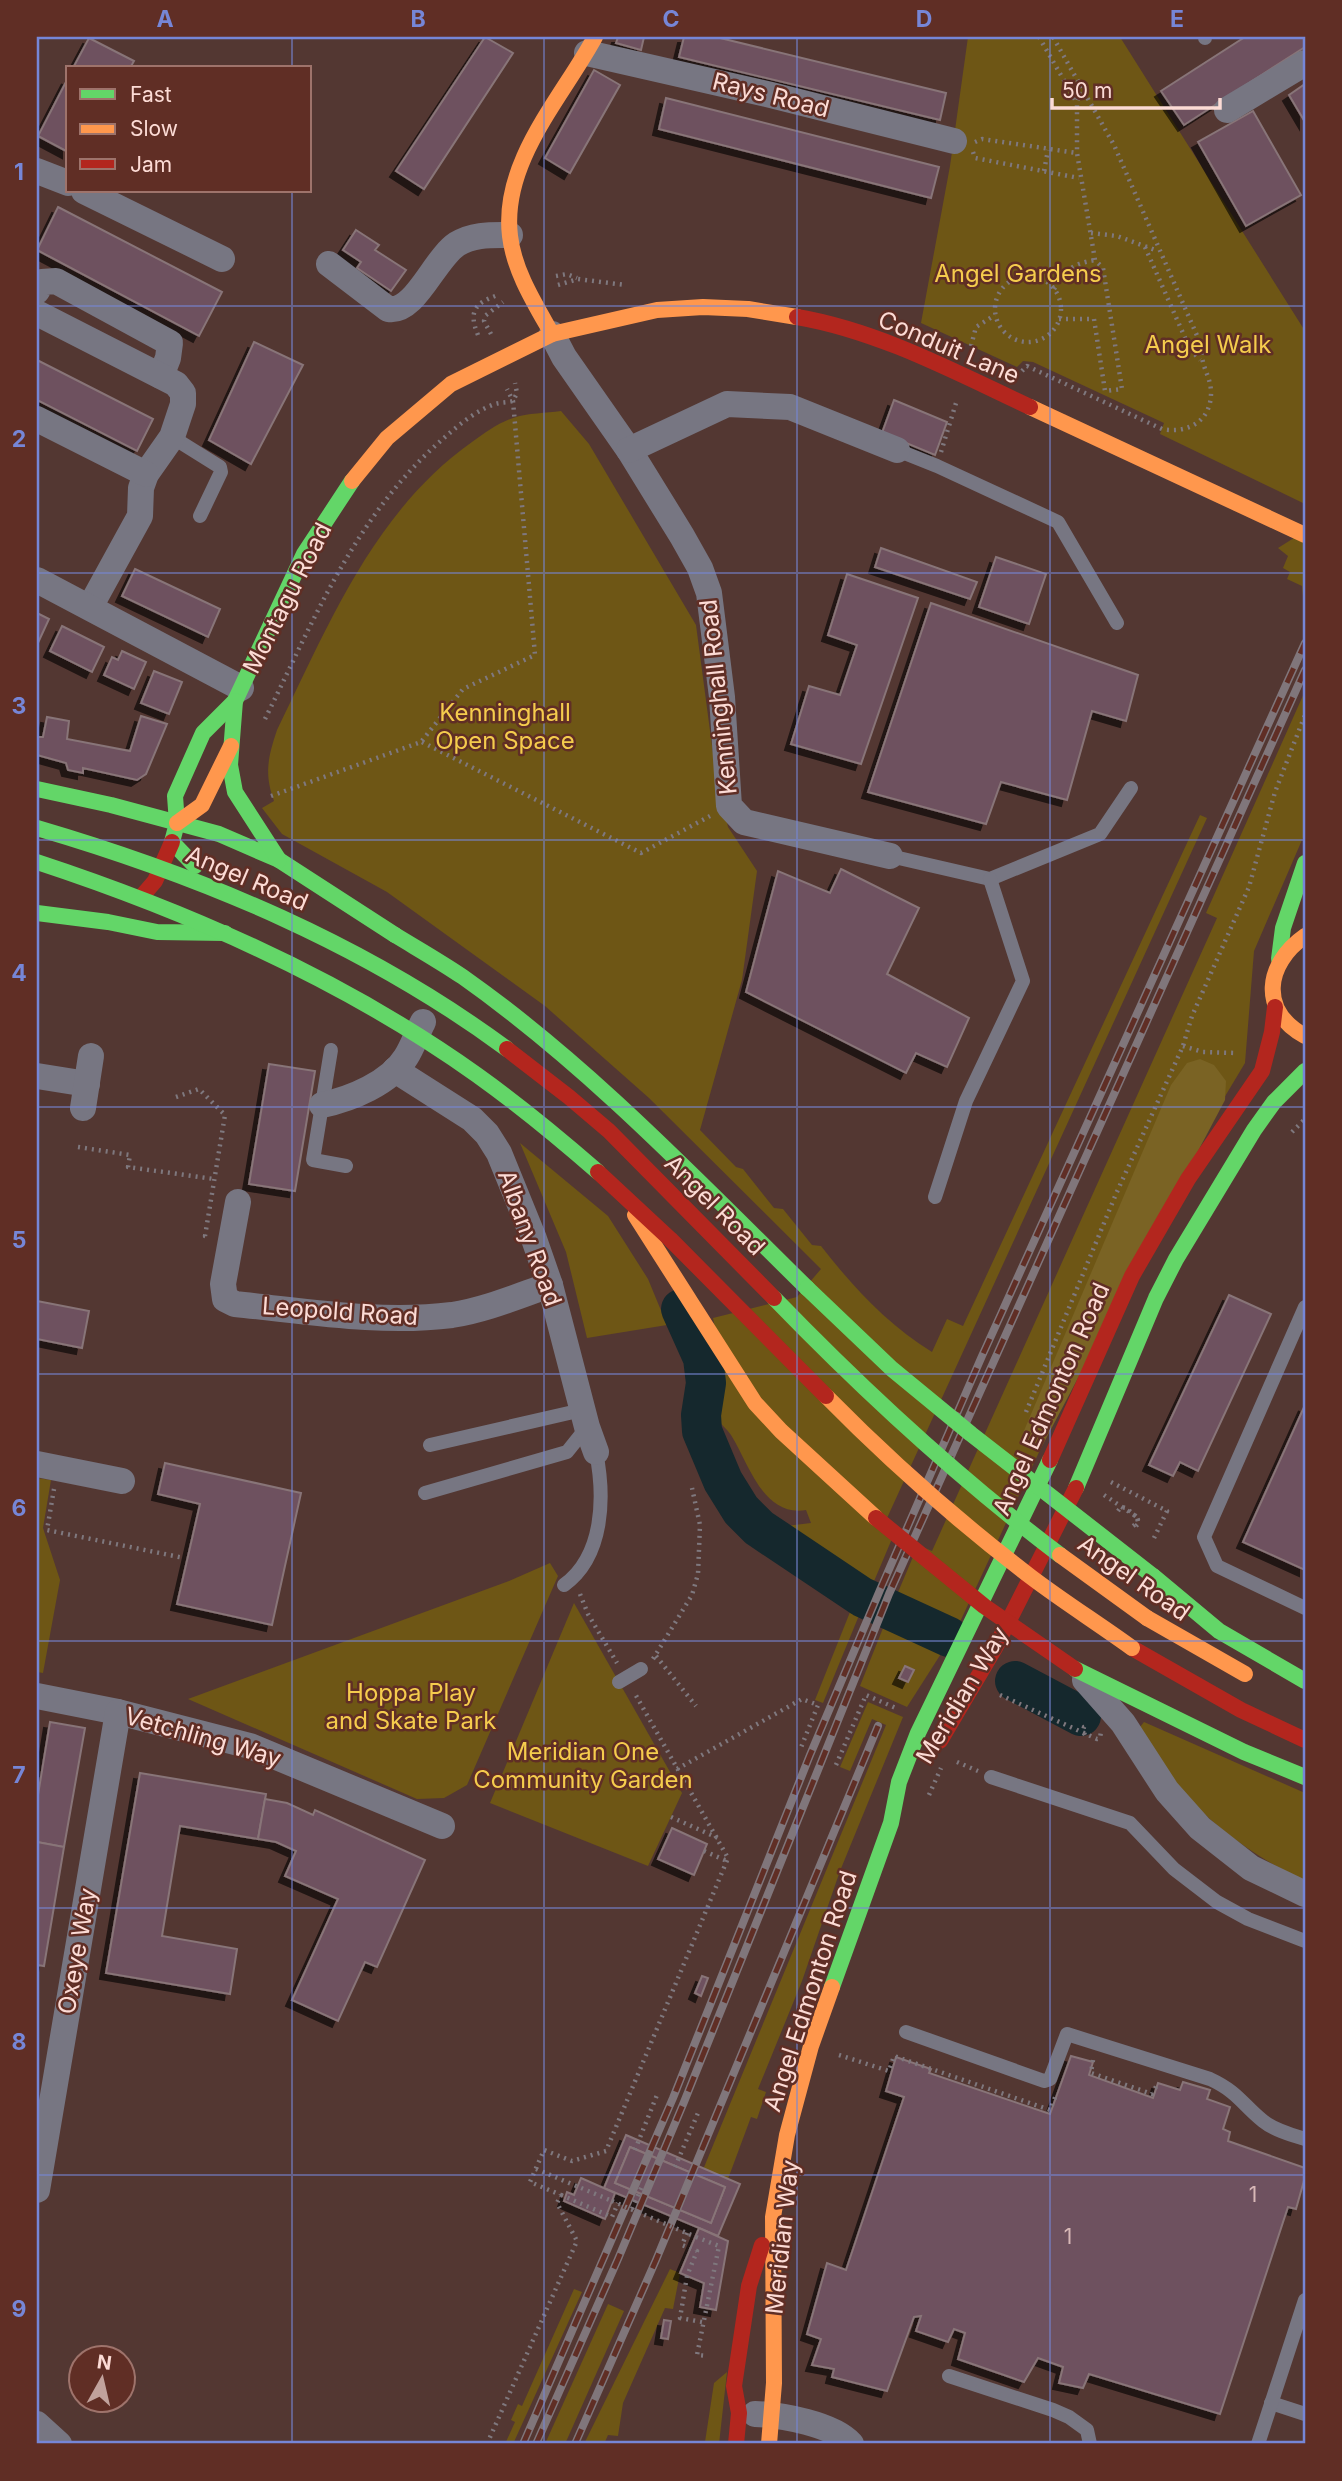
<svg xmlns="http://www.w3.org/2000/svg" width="1342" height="2481" font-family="Inter,sans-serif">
  <defs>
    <filter id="shadow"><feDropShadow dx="-6" dy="6" stdDeviation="0" flood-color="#0009"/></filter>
  </defs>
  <rect width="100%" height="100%" fill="#533732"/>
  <!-- green -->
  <g fill="#6e5615">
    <path d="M968,37H1120L1305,331V504L1160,434L1164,423L1033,362L1023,361L1017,367L921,323L950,166Z"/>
    <path d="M561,411L589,444L696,625L716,776L728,827L757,871L742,980L700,1130L736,1167L743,1169L774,1208L783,1209L812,1245L821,1246C852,1286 888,1325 932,1352L947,1319L963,1326L1200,815L1207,818L882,1529L894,1534L872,1586L771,1520L786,1526L811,1523L806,1510C763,1517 749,1464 731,1435C727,1429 721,1424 716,1419L721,1395L722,1362L713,1318L797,1297L821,1269L649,1098L545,1006L387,892L282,834L262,808L274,801C264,774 268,757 277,730C328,626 374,511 472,442C485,433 498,423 513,418C528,413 546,413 561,411Z"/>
    <path d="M1305,531V619L1302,586L1287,579L1290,572L1283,568L1288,556L1278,548Z"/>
    <path d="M1305,691V833L1254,951L1245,1063L1023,1433L1028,1442L1040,1450L959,1624L896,1597L918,1545L932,1551L1217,918L1206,913Z"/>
    <path d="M520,1143L608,1216L648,1279L667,1325L587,1338L566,1252Z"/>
    <path d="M37,1478L51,1480L43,1528L60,1580L43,1673L37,1672Z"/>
    <path d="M550,1563L558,1576L467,1785L444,1798L417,1799L188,1699L509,1581Z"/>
    <path d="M574,1603L682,1793L648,1866L490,1803Z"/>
    <path d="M852,1607L860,1613L823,1703L815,1700Z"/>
    <path d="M885,1623L944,1649L907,1707L860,1686Z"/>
    <path d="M868,1702L903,1717L840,1871L802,1981L758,2089L766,2092L757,2119L751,2117L725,2187L700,2177L886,1725L872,1719L850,1771L840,1767Z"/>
    <path d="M1144,1722L1305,1793V1882C1257,1857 1214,1829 1179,1787C1164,1769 1153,1747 1140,1727Z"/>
    <path d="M670,2269L680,2273L673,2309L665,2308L623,2403L618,2436L608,2435L604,2444H584Z"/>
    <path d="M574,2289L582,2292L513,2444H505L515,2422L511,2420L518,2404L522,2406Z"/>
    <path d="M608,2304L624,2311L565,2444H545Z"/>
    <path d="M727,2372L719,2444H702L705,2442L714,2383Z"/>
  </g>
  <!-- forest -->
  <path fill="#7a6324" d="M1200,1059L1214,1065L1226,1081L1225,1100L1040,1450L1028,1442L1023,1433L1171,1085L1187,1063Z"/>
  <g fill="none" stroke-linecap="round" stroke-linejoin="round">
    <!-- river -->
    <g stroke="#15282d" stroke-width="40">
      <path d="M681,1309L703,1358L706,1383L701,1415L702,1431L723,1481L741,1510L759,1528L862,1597L949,1637"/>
      <path d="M1015,1681L1081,1716"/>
    </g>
  </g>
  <!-- building -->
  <g fill="#6e515e" stroke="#887478" stroke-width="2" fill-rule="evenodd" filter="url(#shadow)">
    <path d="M485,37L513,53L424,189L396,171Z"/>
    <path d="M618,37H644L641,50L616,43Z"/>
    <path d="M684,37H716L946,93L940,120L679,57Z"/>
    <path d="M1245,37H1305V47L1184,125L1161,91Z"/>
    <path d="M89,38L134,61L130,68H73Z"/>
    <path d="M594,70L620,85L570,173L545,158Z"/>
    <path d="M68,78V152L38,136Z"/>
    <path d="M1305,84V122L1289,95Z"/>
    <path d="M666,98L939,167L931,198L659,129Z"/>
    <path d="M1253,111L1301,195L1246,226L1198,142Z"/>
    <path d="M58,207L222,292L199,336L37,250Z"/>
    <path d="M356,230L379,245L375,250L406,270L391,291L357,268L361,262L343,250Z"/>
    <path d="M254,342L303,365L251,464L209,440Z"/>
    <path d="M37,360L153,419L137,451L37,400Z"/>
    <path d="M894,400L947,422L935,455L882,433Z"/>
    <path d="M881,548L977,582L970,599L875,567Z"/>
    <path d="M996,557L1046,574L1029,624L979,607Z"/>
    <path d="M135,569L220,609L208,637L122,596Z"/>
    <path d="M847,574L918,598L861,764L791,744L809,686L840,695L857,645L828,635Z"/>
    <path d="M931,603L1138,675L1126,721L1092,711L1067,800L1001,782L986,824L868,792Z"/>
    <path d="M37,613L49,619L37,645Z"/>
    <path d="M62,626L104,647L92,672L50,651Z"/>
    <path d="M122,651L146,662L134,689L104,675L112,657L118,660Z"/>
    <path d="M154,671L182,682L169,714L141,703Z"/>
    <path d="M141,716L167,724L146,774L137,780L83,768V773L68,770L66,763L37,755V737H43L47,717L69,721L67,739L130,751Z"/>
    <path d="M841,869L919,908L887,974L969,1018L947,1067L916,1053L906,1073L746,992L778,871L830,893Z"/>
    <path d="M269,1064L315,1071L295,1191L249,1184Z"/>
    <path d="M1229,1295L1271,1314L1198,1471L1180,1462L1173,1476L1149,1465Z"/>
    <path d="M37,1301L89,1311L82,1348L37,1339Z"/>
    <path d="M1305,1405V1570L1243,1542Z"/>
    <path d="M165,1463L301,1493L272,1625L177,1604L200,1504L158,1494Z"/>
    <path d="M905,1666L914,1670L908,1682L899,1678Z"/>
    <path d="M50,1722L85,1728L64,1847L37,1842V1801Z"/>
    <path d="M140,1773L266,1794L258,1839L180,1826L162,1936L237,1949L230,1994L106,1973Z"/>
    <path d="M265,1799L287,1803L313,1815L315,1810L425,1860L377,1967L365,1962L338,2021L292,2000L338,1899L285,1876L296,1851L276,1842L258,1839Z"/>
    <path d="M672,1828L707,1844L694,1875L658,1859Z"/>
    <path d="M37,1842L64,1847L44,1966L37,1965Z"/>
    <path d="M702,1976L708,1978L701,1996L695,1993Z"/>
    <path d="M1071,2056L1093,2062L1089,2075L1153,2098L1158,2083L1180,2090L1183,2082L1210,2090L1207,2099L1230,2107L1223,2129L1230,2132L1228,2141L1305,2168V2177L1296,2209L1288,2207L1220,2414L1089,2374L1083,2388L1059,2383L1063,2367L1038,2358L1024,2382L958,2359L965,2333L954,2329L948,2342L916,2331L921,2316L914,2317L887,2391L832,2377L834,2369L812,2365L821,2339L807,2334L827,2263L846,2270L904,2097L886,2091L896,2057L931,2069L929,2073L1050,2114Z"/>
    <path d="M626,2135L740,2184L718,2236L604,2188ZM630,2147L725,2187L711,2223L615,2183Z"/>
    <path d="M630,2147L725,2187L711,2223L615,2183Z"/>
    <path d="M581,2178L615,2193L605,2219L564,2201L567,2192L574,2195Z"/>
    <path d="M699,2228L728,2241L716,2310L700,2307L704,2283L680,2273Z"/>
    <path d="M664,2320L671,2321L668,2339L661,2338Z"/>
  </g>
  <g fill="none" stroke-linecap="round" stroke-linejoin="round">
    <!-- path -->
    <g stroke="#7f787e" stroke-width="4.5" stroke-dasharray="2 5" stroke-linecap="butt">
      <path d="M1039,37L1077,103"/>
      <path d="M975,142L982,139L1077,153"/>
      <path d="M973,152L975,158L1079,178"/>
      <path d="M1044,171L1048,150"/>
      <path d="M1091,233L1117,236L1158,251"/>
      <path d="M1145,247L1190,349L1200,360"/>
      <path d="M556,276L567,274L577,278"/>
      <circle cx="1028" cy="309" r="33"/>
      <path d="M558,285L578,279L625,285"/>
      <path d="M1054,289C1067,269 1072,264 1095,260"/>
      <path d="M1059,319H1094L1105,391L1122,389L1103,268L1095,260L1077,153V103L1080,89"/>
      <path d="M491,334L484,321L485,316L503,302"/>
      <path d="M478,335C468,311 475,303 498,295"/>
      <path d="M971,346L976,327L995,315"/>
      <path d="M1022,371L1027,366L1162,429C1188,434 1212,421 1211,391C1210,374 1200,366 1202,347L1114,145L1053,37"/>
      <path d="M941,452L956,403"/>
      <path d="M265,719C314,620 353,521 436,445C453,430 470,414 492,405C499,402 506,403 513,401L517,393L515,383"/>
      <path d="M422,742L641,853L710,816"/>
      <path d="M271,796L421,742L463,689L535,655L513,401L507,389"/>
      <path d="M1183,1046L1203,1052L1236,1053"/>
      <path d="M176,1097L199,1089L225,1115L205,1236L209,1237"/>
      <path d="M1292,1132L1305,1119"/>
      <path d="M78,1147L130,1155L128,1167L214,1179"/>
      <path d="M1026,1412L1116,1194L1183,1046L1192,1016L1249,887L1275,792L1305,715"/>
      <path d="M1111,1482L1167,1511L1153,1540"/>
      <path d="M54,1489L47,1530L184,1558"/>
      <path d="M1104,1495L1137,1517L1138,1522L1133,1526"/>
      <path d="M1118,1511L1121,1507L1126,1508L1137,1517"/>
      <path d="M580,1594L588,1614L617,1663"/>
      <path d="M656,1656L696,1706"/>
      <path d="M653,1659L692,1595L698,1574L700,1525L692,1488"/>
      <path d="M1000,1695L1097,1739L1100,1738L1101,1732"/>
      <path d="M957,1762L978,1771"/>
      <path d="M836,1765L866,1695L898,1709"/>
      <path d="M677,1769L802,1699L818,1705L800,1750"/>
      <path d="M929,1795L941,1768"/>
      <path d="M671,1817L718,1838"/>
      <path d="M704,1851L727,1861"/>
      <path d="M839,2055L889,2071L894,2056L1050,2110L1056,2095"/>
      <path d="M1093,2060L1091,2073L1152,2094L1158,2083"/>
      <path d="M635,2150L657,2095"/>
      <path d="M675,2167L698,2113"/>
      <path d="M536,2169L612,2201"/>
      <path d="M561,2195L612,2217L618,2203"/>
      <path d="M632,2209L642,2186"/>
      <path d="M687,2233L682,2245L697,2251L687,2276L680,2318L702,2322"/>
      <path d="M696,2237L719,2246L697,2355L708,2356"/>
      <path d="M487,2444L577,2241L557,2203L561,2195L530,2182L544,2150L572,2161L606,2151L728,1858L634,1692"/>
    </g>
    <!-- lane -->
    <g stroke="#777682" stroke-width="14">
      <path d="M1205,37V38"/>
      <path d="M172,437L220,467L221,472L200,516"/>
      <path d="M897,450L937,466L1058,522L1117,623"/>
      <path d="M890,856L990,879L1100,834L1131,788"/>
      <path d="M331,1050L313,1160L346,1166"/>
      <path d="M935,1197L966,1101L1023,981L990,879"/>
      <path d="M1305,1307L1204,1537L1217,1566L1305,1608"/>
      <path d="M430,1445L582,1410"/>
      <path d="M425,1493L567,1452L587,1427"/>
      <path d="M564,1585C604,1556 605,1497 596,1452"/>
      <path d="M619,1682L641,1669"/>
      <path d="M991,1777L1130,1823L1174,1869L1217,1902L1248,1919L1305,1941"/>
      <path d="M906,2032L1044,2081L1050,2079L1067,2034L1210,2079C1238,2092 1242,2104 1263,2121C1274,2130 1292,2135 1305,2139"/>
      <path d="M949,2376L1053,2410L1069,2417L1087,2430L1090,2444"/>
      <path d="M1271,2403L1305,2414"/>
      <path d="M1258,2444L1305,2300"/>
    </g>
    <!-- street -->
    <g stroke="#777682" stroke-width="26">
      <path d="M587,53L771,95L954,141"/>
      <path d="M1227,110L1305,63"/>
      <path d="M37,171L68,183"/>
      <path d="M84,191L222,259"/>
      <path d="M329,264L388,309C415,314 434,259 457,244C473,234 491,235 510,235"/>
      <path d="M37,291L42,282L56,281L170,343L168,358L161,376"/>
      <path d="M37,313L176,384L183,393V404L172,437L146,474L141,488L140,516L90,607"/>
      <path d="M552,334L564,357L629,450L682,536L700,568L709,593L722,697L729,806L744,822L890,856"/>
      <path d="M37,419L146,474"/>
      <path d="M629,450L727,404L790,407L897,450"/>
      <path d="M37,580L241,688"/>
      <path d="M395,1070L472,1119L487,1134L499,1153L534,1239L550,1285L587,1427L596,1452"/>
      <path d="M37,1076L87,1084"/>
      <path d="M322,1105C351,1099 390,1083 406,1057C413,1046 417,1033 423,1022"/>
      <path d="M83,1108L91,1056"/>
      <path d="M238,1202L223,1284L225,1299L235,1304C306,1311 380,1324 452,1315C485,1310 518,1296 550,1285"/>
      <path d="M37,1464L122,1481"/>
      <path d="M1085,1680L1123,1723L1167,1791L1200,1828L1251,1868L1305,1894"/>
      <path d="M37,1696L118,1712L250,1746L442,1826"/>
      <path d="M37,2190L118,1712"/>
      <path d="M755,2414C782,2415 833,2424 851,2444"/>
      <path d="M37,2424L59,2444"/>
    </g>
    <!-- fast -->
    <g stroke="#63d668" stroke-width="16">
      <path d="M37,789L111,805L219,834L279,860L395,935"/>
      <path d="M279,860L235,792L230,765L235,701L304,554L352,481"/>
      <path d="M195,866L172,842L177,823L175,796L203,733L235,701"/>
      <path d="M37,913L108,922L157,932L225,933"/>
      <path d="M395,935C418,949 441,962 463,977C589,1066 697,1180 807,1288"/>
      <path d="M1279,959L1283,928L1305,863"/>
      <path d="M1076,1488L1156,1298L1176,1259L1254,1130L1274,1102L1305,1071"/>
      <path d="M1153,1576L1219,1631L1305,1681"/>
      <path d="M1075,1669L1244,1752L1305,1777"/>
      <path d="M832,1987L891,1823L899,1782L918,1733L1050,1460"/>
    </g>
    <!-- slow -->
    <g stroke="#ff974d" stroke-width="16">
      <path d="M552,334C535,304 514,271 510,236C501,162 562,98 595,37"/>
      <path d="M1030,407L1305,535"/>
      <path d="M352,481L387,438L451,384L552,334L657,310L703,307L748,309L797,317"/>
      <path d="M177,823L202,805L231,746"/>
      <path d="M1305,936C1265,964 1259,1011 1305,1036"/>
      <path d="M635,1215L755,1403L781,1431L876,1518"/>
      <path d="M1147,1618L1245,1674"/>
      <path d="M769,2444L774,2383L773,2217L787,2135L811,2046L832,1987"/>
    </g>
    <!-- jam -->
    <g stroke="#b3261e" stroke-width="16">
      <path d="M797,317C879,331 955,372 1030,407"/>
      <path d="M143,895L155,881L172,842"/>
      <path d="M1050,1460L1132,1276L1188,1179L1262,1071L1272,1032L1275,1007"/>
      <path d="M1132,1648L1241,1710L1305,1740"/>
      <path d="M940,1741L995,1648L1076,1488"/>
      <path d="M736,2444L739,2413L734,2386L749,2286L762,2245"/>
    </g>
    <!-- rail casing -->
    <g stroke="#80767b" stroke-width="8">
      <g id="rail">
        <path d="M523,2444L673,2098L810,1755L880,1590L982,1356L1305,643"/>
        <path d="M536,2444L618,2259L684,2102L889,1594L1305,670"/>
        <path d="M575,2444L656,2260L878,1726"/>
      </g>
    </g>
    <!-- rail -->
    <use href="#rail" stroke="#602e25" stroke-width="5" stroke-dasharray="16" stroke-linecap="butt"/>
    <!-- path-bridge -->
    <g stroke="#7f787e" stroke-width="4.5" stroke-dasharray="2 5" stroke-linecap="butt">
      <path d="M1136,1526L1139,1523L1137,1517"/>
      <path d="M1085,1735L1083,1731L1084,1727L1088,1726"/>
      <path d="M612,2201L696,2237"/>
    </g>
    <!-- fast-bridge -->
    <g stroke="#63d668" stroke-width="16">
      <path d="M37,828C204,877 366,945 507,1049"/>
      <path d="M37,862C192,913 344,980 477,1075C519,1105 559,1138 598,1172"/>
      <path d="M807,1288L892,1369L971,1434L1153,1576"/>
      <path d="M774,1298C864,1391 957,1477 1060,1555"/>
    </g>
    <!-- slow-bridge -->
    <g stroke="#ff974d" stroke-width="16">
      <path d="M826,1396C890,1461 959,1522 1031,1577C1064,1602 1099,1624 1132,1648"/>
      <path d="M1060,1555L1147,1618"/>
    </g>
    <!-- jam-bridge -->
    <g stroke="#b3261e" stroke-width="16">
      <path d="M507,1049L569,1097L609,1131L774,1298"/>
      <path d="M598,1172L670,1239L826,1396"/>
      <path d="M876,1518L984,1606L1075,1669"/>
    </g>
  </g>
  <!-- grid -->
  <path fill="none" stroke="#7686d7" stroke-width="2" stroke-opacity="0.55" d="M292,37V68M544,37V2444M797,37V2444M1050,37V2444M292,191V2444M37,306H1305M37,573H1305M37,840H1305M37,1107H1305M37,1374H1305M37,1641H1305M37,1908H1305M37,2175H1305"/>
  <g text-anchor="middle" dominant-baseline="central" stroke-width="5" stroke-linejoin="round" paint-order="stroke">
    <!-- number labels -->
    <g font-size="21" fill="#d8b8b7">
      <text x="1253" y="2194">1</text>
      <text x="1068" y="2236">1</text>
    </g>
    <!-- street labels -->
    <g font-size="24" fill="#fcdbd5" stroke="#602e25">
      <text transform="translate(771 95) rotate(14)">Rays Road</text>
      <text transform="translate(949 347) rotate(23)">Conduit Lane</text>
      <text transform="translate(287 598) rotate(-63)">Montagu Road</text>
      <text transform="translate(718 697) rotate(-96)">Kenninghall Road</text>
      <text transform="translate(247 878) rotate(23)">Angel Road</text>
      <text transform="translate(715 1205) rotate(45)">Angel Road</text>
      <text transform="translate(530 1238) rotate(70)">Albany Road</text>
      <text transform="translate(340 1311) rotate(4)">Leopold Road</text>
      <text transform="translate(1051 1399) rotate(-66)">Angel Edmonton Road</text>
      <text transform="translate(1134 1578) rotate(35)">Angel Road</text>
      <text transform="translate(962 1695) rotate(-59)">Meridian Way</text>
      <text transform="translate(203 1737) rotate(16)">Vetchling Way</text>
      <text transform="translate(77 1951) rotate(-80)">Oxeye Way</text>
      <text transform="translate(810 1991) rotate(-72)">Angel Edmonton Road</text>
      <text transform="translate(782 2237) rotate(-84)">Meridian Way</text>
    </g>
    <!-- park labels -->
    <g font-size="24" fill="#f5cc4d" stroke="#602e25">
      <text x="1018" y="273">Angel Gardens</text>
      <text x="1208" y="344">Angel Walk</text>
      <text x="505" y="712">Kenninghall<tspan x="505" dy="28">Open Space</tspan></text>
      <text x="411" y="1692">Hoppa Play<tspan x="411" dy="28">and Skate Park</tspan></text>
      <text x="583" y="1751">Meridian One<tspan x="583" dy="28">Community Garden</tspan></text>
    </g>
  </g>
  <!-- border -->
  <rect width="1342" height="2481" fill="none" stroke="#602e25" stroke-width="77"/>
  <!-- legend -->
  <rect x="66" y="66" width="245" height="126" fill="#602e25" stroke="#9e736b" stroke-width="2"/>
  <rect x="80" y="89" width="35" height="10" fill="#63d668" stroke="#9e736b" stroke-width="2"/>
  <text x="130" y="102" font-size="21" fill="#fcdbd5">Fast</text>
  <rect x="80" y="124" width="35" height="10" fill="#ff974d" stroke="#9e736b" stroke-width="2"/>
  <text x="130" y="136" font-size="21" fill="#fcdbd5">Slow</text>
  <rect x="80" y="159" width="35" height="10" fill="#b3261e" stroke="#9e736b" stroke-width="2"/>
  <text x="130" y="172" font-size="21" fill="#fcdbd5">Jam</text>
  <!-- north arrow -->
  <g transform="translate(102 2379) rotate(8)"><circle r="33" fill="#602e25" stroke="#9e736b" stroke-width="2"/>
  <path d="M0-5L12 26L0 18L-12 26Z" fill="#c1a29c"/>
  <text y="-10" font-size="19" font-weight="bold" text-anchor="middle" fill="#fcdbd5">N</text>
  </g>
  <!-- scale -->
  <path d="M1052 98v10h168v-10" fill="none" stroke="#fcdbd5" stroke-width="3.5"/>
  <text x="1062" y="98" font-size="21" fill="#fcdbd5" stroke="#602e25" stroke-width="5" paint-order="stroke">50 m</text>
  <rect x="38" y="38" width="1266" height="2404" fill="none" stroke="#7686d7" stroke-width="2.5"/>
  <g font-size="23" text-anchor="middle" font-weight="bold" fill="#7686d7">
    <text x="165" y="27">A</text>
    <text x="418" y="27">B</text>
    <text x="671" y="27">C</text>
    <text x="924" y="27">D</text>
    <text x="1177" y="27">E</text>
    <text x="19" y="180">1</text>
    <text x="19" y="447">2</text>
    <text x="19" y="714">3</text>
    <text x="19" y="981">4</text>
    <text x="19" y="1248">5</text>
    <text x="19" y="1516">6</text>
    <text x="19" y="1783">7</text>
    <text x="19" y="2050">8</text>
    <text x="19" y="2317">9</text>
  </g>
</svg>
